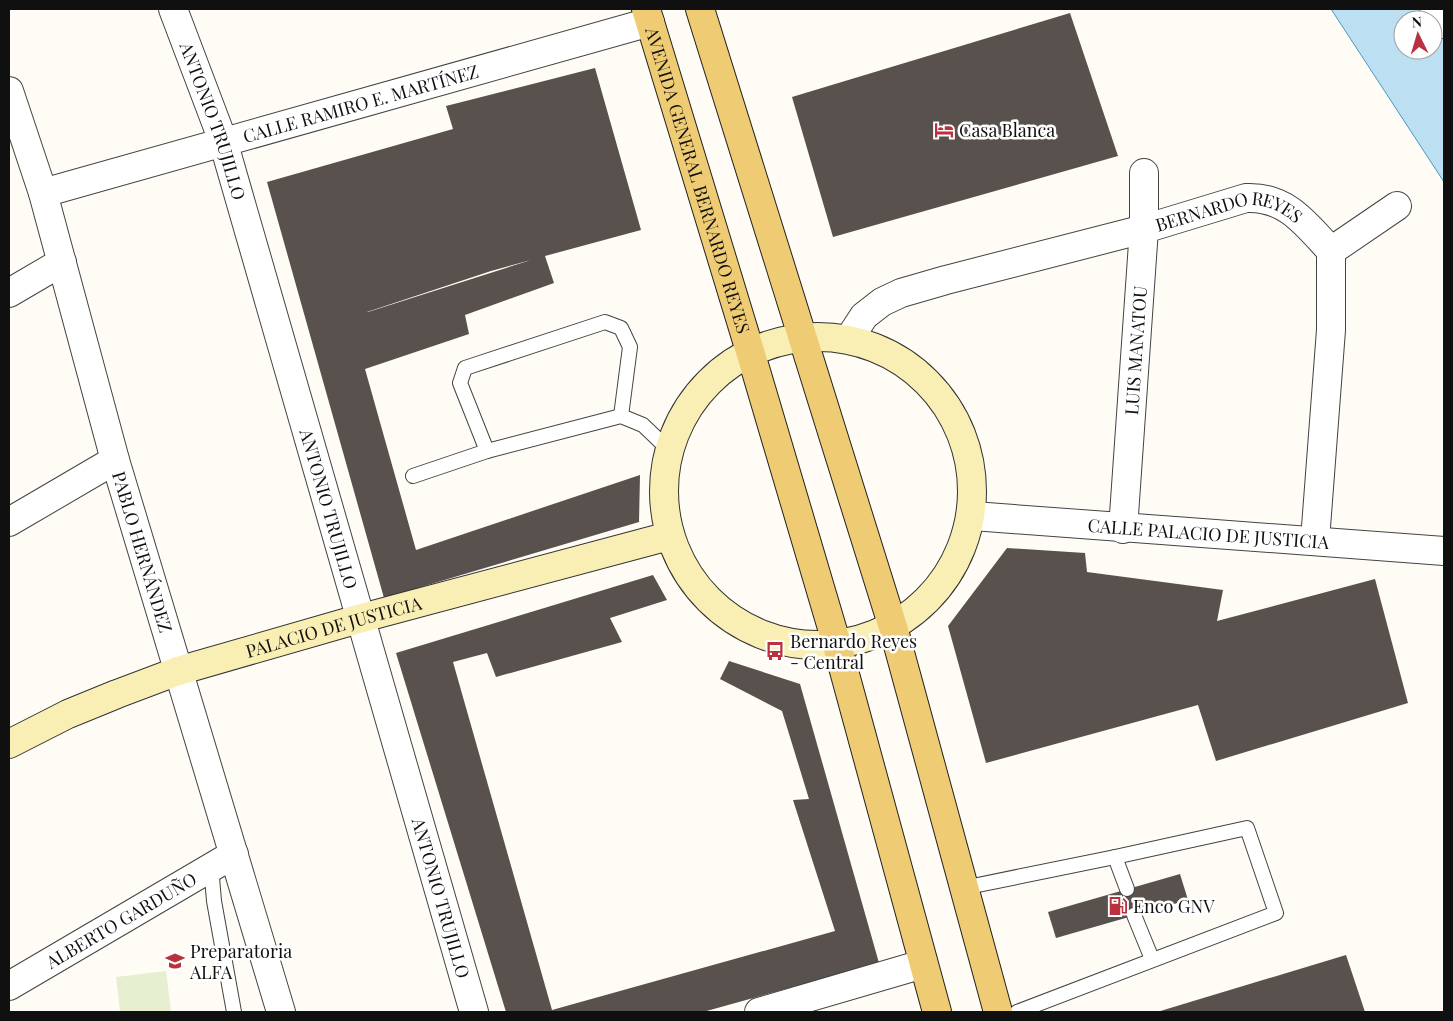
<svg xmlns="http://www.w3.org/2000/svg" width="1453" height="1021" font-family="'Playfair Display',serif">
  <rect width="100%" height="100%" fill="#fefcf4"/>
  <!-- pitch -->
  <path fill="#e6efd0" d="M166,971L171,1012H120L116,977Z"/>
  <!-- water -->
  <path fill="#bce0f2" stroke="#4898c5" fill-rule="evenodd" d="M1331,9H1437L1444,19V182ZM1403,20H1433V50H1403Z"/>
  <!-- building -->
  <g fill="#58514d" fill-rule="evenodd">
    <path d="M1070,13L1118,156L833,237L792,97Z"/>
    <path d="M595,68L641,230L545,256L554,283L465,315L469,334L365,369L416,550L640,475L639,522L384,598L267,182L453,129L446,106ZM531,260L368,312H367L491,271Z"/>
    <path d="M1007,548L1085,553L1087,572L1223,590L1217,621L1375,579L1408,703L1216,761L1198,705L986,763L948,626Z"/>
    <path d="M653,575L667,600L610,618L622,642L496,677L487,653L453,662L552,1010L835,931L793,800L809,799L782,711L720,679L729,661L800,684L879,963L703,1012H506L396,653Z"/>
    <path d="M1180,874L1188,900L1056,938L1048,912Z"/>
    <path d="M1346,955L1365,1012H1157Z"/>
  </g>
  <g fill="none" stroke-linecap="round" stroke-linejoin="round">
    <!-- lane casing -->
    <g stroke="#434343" stroke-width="16">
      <g id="lane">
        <path d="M487,451L460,383L465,368L605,322L621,328L630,347L621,416"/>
        <path d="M413,476L487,451L621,416L643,425L668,449"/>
        <path d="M1115,857L1127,889"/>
        <path d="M211,866L214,901L234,1012"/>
        <path d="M963,888L1115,857L1247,828L1276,913L1017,1012"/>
        <path d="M1134,915L1152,959"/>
      </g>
    </g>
    <!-- street casing -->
    <g stroke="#434343" stroke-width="30">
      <g id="street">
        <path id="s1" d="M173,9L223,141L474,1012"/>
        <path d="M1434,9L1444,24"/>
        <path id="s2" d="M9,91L43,193L115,460L281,1012"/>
        <path id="s3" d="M43,193L650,22"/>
        <path d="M1331,251L1397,206"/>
        <path d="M9,293L62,262"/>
        <path id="s4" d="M849,339L864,316L882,302L901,293L946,280L1144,229L1246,198C1286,196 1306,224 1331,251V330L1315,540"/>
        <path id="s5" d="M973,516C1130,529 1287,538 1444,551"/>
        <path d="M9,522L115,460"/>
        <path id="s6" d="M1123,529L1144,229V173"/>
        <path id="s7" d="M9,986L234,854"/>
        <path d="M759,1012L923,964"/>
      </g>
    </g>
    <!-- secondary casing -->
    <g stroke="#323232" stroke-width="30">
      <g id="secondary">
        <circle cx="818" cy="491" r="154"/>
        <path id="s8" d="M9,744L68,714L117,694L178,671L362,618L669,536"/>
      </g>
    </g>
    <!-- primary casing -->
    <g stroke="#212121" stroke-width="30">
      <g id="primary">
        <path id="s9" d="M646,9L750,351L837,645L937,1012"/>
        <path d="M700,9L893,627L998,1012"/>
      </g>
    </g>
    <!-- lane -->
    <use href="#lane" stroke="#fff" stroke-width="14"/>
    <!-- street -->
    <use href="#street" stroke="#fff" stroke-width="28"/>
    <!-- secondary -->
    <use href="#secondary" stroke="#f9efb4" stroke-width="28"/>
    <!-- primary -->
    <use href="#primary" stroke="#efcc73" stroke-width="28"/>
  </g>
  <!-- icons -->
  <defs>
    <g id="hotel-bare" transform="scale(1.5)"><path d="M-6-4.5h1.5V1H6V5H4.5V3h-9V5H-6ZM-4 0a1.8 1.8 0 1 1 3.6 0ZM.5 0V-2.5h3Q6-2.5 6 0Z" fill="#b8313d" stroke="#fff" stroke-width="2.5" paint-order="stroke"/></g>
    <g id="bus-bare" transform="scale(1.5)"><path d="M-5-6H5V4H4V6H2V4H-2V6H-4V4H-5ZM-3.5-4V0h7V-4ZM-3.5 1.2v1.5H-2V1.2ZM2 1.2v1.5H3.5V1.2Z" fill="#b8313d" stroke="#fff" stroke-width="2.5" paint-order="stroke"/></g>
    <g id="fuel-bare" transform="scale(1.5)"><path d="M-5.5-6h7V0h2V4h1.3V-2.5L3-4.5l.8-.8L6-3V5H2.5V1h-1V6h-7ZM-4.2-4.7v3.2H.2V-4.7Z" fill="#b8313d" stroke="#fff" stroke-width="2.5" paint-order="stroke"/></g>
    <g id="school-bare" transform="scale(1.5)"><path d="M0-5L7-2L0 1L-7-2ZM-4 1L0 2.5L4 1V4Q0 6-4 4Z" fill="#b8313d" stroke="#fff" stroke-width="2.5" paint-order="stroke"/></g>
  </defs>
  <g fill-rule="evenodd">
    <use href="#hotel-bare" x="944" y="130"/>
    <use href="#bus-bare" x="775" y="651"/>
    <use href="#fuel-bare" x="1118" y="906"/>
    <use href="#school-bare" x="175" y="961"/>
  </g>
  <g text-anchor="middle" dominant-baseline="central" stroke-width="5" stroke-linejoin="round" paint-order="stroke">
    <!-- street labels -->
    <g font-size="18" fill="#101010" stroke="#fff">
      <text stroke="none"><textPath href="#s3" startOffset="330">CALLE RAMIRO E. MARTÍNEZ</textPath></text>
      <text stroke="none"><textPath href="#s1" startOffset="119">ANTONIO TRUJILLO</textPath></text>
      <text stroke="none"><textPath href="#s9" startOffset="179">AVENIDA GENERAL BERNARDO REYES</textPath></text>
      <text stroke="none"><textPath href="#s4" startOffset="412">BERNARDO REYES</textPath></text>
      <text stroke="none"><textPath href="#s6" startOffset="179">LUIS MANATOU</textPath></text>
      <text stroke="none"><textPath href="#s1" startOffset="524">ANTONIO TRUJILLO</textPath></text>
      <text stroke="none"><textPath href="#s5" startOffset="236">CALLE PALACIO DE JUSTICIA</textPath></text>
      <text stroke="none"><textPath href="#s2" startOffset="480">PABLO HERNÁNDEZ</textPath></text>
      <text stroke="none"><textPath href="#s8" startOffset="346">PALACIO DE JUSTICIA</textPath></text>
      <text stroke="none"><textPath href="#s1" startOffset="929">ANTONIO TRUJILLO</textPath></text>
      <text stroke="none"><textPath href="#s7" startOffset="130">ALBERTO GARDUÑO</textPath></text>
    </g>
    <!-- poi labels -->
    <g font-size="18" fill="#101010" stroke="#fff" text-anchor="start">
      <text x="959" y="130">Casa Blanca</text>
      <text x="790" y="641">Bernardo Reyes<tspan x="790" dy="21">- Central</tspan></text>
      <text x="1133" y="906">Enco GNV</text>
      <text x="190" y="951">Preparatoria<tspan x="190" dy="21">ALFA</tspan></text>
    </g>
  </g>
  <!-- border -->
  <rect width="1453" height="1021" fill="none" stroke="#101010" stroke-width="20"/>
  <!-- north arrow -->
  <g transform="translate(1418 35) rotate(355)"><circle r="24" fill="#ffffff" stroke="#9f9f9f"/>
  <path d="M0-4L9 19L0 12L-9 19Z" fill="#b8313d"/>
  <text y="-8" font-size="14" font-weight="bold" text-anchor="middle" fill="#101010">N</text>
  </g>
</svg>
